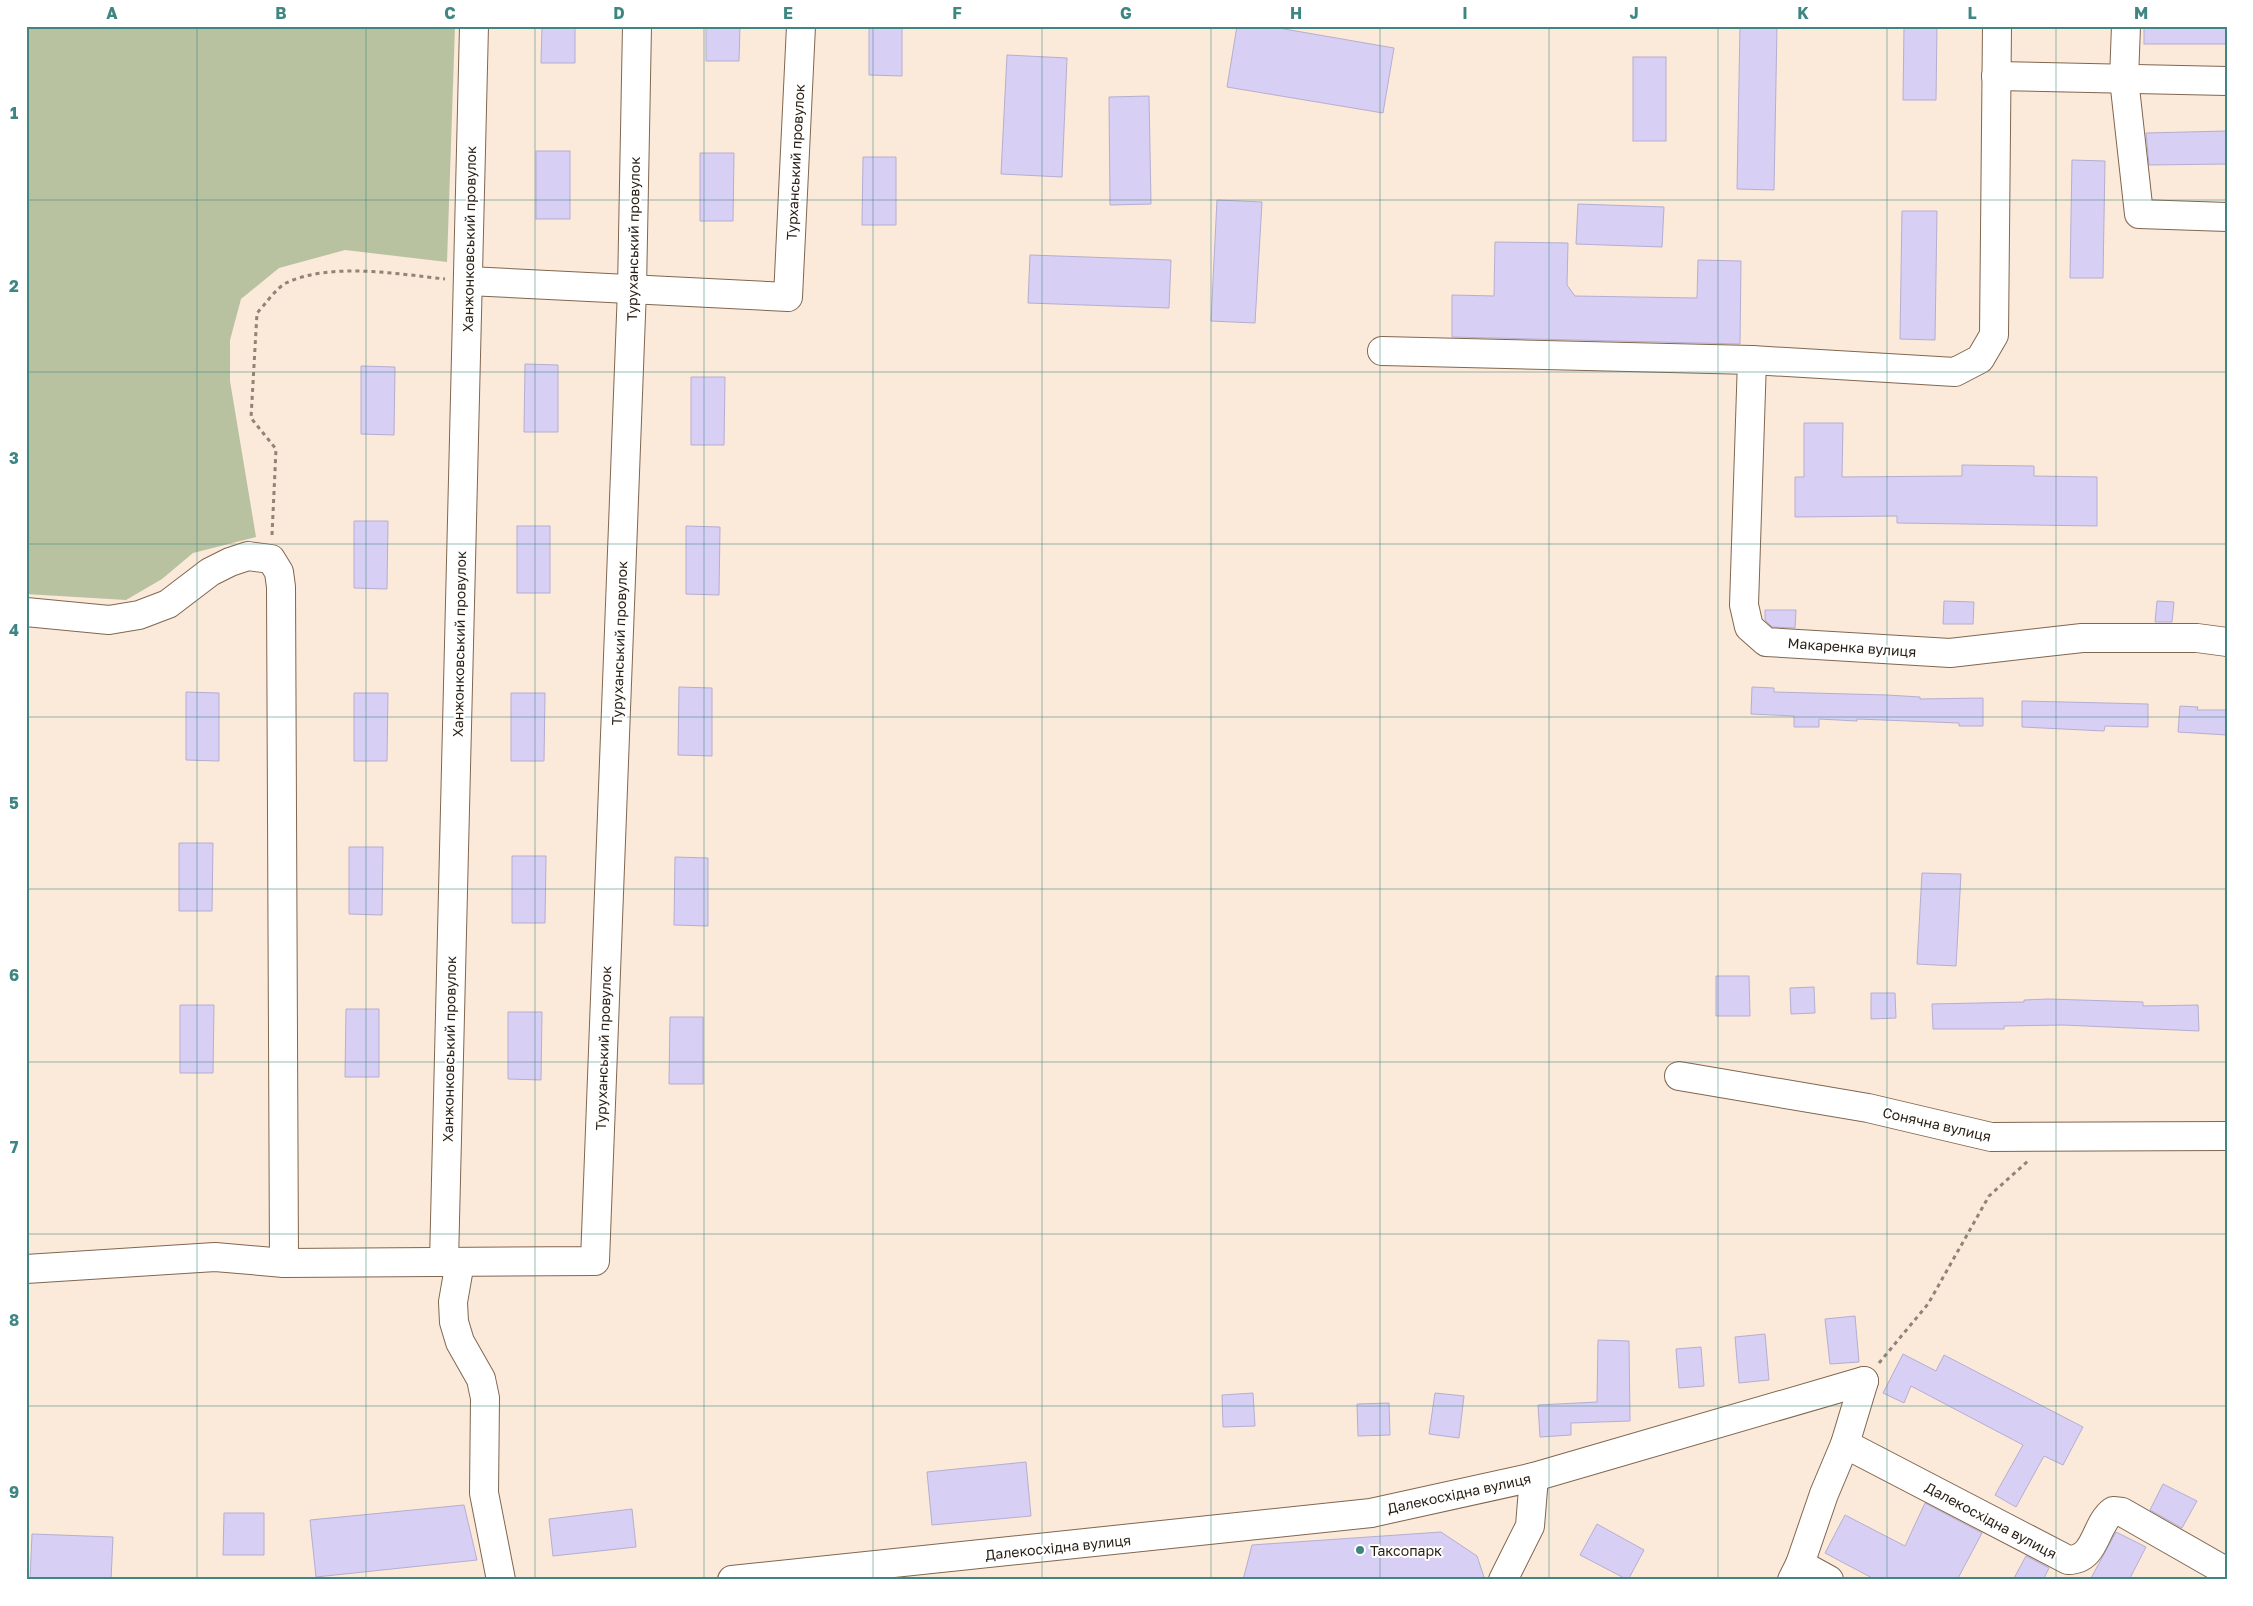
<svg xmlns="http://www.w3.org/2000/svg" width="2253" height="1606" font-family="'Golos Text',sans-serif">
  <rect width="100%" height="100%" fill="#fbe9d9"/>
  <!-- green -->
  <path fill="#b8c2a0" d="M26,26H455L447,262L345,250L279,268L241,299L230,340V381L256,537L193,553L162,579L126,600L26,594Z"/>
  <!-- building -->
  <g fill="#d8cff5" stroke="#b6aecf">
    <path d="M542,26H575V63H541Z"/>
    <path d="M706,26H740L739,61H706Z"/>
    <path d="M869,26H902V76L869,75Z"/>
    <path d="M1237,26H1267L1394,48L1383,113L1227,87Z"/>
    <path d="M1740,26H1777L1774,190L1737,189Z"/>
    <path d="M1904,26H1937L1936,100H1903Z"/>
    <rect x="2144" y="26" width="83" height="18"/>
    <path d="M1007,55L1067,58L1062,177L1001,174Z"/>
    <rect x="1633" y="57" width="33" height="84"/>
    <path d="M1149,96L1151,204L1110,205L1109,97Z"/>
    <path d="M2227,131V164L2149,165L2146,133Z"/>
    <rect x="536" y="151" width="34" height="68"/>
    <path d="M700,153H734L733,221H700Z"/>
    <path d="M863,157H896V225H862Z"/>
    <path d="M2072,160L2105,161L2103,278H2070Z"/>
    <path d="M1217,200L1262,202L1255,323L1211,321Z"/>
    <path d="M1578,204L1664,207L1662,247L1576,244Z"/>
    <path d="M1902,211H1937L1935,340L1900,339Z"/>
    <path d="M1495,242L1568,243L1567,285L1575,296L1697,298L1698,260L1741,261L1740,344L1452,337V295L1494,296Z"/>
    <path d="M1030,255L1171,260L1169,308L1028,303Z"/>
    <path d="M525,364L558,365V432H524Z"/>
    <path d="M361,366L395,367L394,435L361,434Z"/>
    <path d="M691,377H725L724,445H691Z"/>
    <path d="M1804,423H1843L1842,477L1962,476V465L2034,466V476L2097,477V526L1897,523V516L1795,517V477H1804Z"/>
    <path d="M354,521H388L387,589L354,588Z"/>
    <rect x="517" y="526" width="33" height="67"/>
    <path d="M686,526L720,527L719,595L686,594Z"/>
    <path d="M1944,601L1974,602L1973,624H1943Z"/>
    <path d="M2157,601L2174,602L2172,622H2155Z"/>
    <path d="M1765,610H1796L1795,628L1772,627L1765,620Z"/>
    <path d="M679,687L712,688V756L678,755Z"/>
    <path d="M1752,687L1774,688V692L1887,695L1920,697V699L1983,698V726H1959V723L1857,719V721L1819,719V727H1794V716L1751,714Z"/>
    <path d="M186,692L219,693V761L186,760Z"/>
    <path d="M354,693H388L387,761H354Z"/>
    <path d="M511,693H545L544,761H511Z"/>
    <path d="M2022,701L2148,704V727L2105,726L2104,731L2022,727Z"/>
    <path d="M2180,706L2198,707L2197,710H2227V735L2178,732Z"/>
    <path d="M179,843H213L212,911H179Z"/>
    <path d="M349,847H383L382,915L349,914Z"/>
    <path d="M512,856H546L545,923H512Z"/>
    <path d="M675,857L708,858V926L674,925Z"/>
    <path d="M1922,873L1961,874L1956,966L1917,964Z"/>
    <path d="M1716,976H1749L1750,1016H1716Z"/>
    <path d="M1814,987L1815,1013L1791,1014L1790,988Z"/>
    <path d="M1871,993H1895L1896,1018L1871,1019Z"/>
    <path d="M2048,999L2143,1002V1006L2198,1005L2199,1031L2063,1025L2004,1026V1029H1933L1932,1004L2024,1002V1000Z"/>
    <path d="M180,1005H214L213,1073H180Z"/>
    <path d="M346,1009H379V1077H345Z"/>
    <path d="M508,1012H542L541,1080L508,1079Z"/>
    <path d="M670,1017H703V1084H669Z"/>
    <path d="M1855,1316L1859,1362L1830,1364L1825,1319Z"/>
    <path d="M1765,1334L1769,1380L1739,1383L1735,1337Z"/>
    <path d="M1598,1340L1629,1341L1630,1421L1571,1423V1435L1540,1437L1538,1405L1597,1402Z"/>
    <path d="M1701,1347L1704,1386L1679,1388L1676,1349Z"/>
    <path d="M1903,1354L1936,1371L1944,1355L2083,1427L2063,1465L2044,1456L2016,1507L1995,1495L2023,1445L1911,1386L1904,1403L1883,1393Z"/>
    <path d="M1253,1393L1255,1426L1223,1427L1222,1395Z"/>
    <path d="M1435,1393L1464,1396L1459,1438L1429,1434Z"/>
    <path d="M1389,1403L1390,1435L1358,1436L1357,1404Z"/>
    <path d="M1026,1462L1031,1516L932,1525L927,1472Z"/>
    <path d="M2163,1484L2197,1501L2182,1528L2150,1510Z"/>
    <path d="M1925,1503L1982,1533L1957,1580H1876L1825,1553L1845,1515L1905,1546Z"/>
    <path d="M464,1505L477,1560L316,1577L310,1520Z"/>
    <path d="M632,1509L636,1547L553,1556L549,1519Z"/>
    <path d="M224,1513H264V1555H223Z"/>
    <path d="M1597,1524L1644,1550L1628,1580L1580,1555Z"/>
    <path d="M1441,1532L1477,1556L1485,1580H1243L1252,1545Z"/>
    <path d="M2116,1532L2146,1547L2129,1580H2090Z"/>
    <path d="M32,1534L113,1537L111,1580H30Z"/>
    <path d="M2026,1556L2049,1568L2043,1580H2013Z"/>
  </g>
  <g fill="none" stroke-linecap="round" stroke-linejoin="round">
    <!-- minor casing -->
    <g stroke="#806750" stroke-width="30">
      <g id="minor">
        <path d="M2126,26L2124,79L2139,214L2227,217"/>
        <path d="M1996,76L2227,81"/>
        <path d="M468,281L788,297L801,26"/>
        <path d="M1382,351L1752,360L1955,372L1980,359L1994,335L1997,26"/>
        <path d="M1752,360L1744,605L1749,627L1766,642L1950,653L2082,638H2197L2227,642"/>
        <path d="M26,612L109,620L139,615L168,604L210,572L230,562L248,556L271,559L279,572L281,587L284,1263"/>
        <path d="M1679,1076L1868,1108L1991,1137L2227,1136"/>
        <path d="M444,1262L474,26"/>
        <path d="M460,1262L453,1302L454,1322L460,1342L481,1379L485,1398L484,1493L501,1580"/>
        <path d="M26,1269L215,1257L284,1263L595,1261L632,289L637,26"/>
        <path d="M1845,1444L2068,1560C2097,1560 2094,1525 2113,1511L2122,1512L2227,1572"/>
        <path d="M1800,1564L1829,1580"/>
        <path d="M732,1580L1371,1513L1534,1477L1864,1381"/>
        <path d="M1503,1580L1530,1526L1534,1477"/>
        <path d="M1792,1580L1800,1564L1824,1494L1845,1444L1864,1381"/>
      </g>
    </g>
    <!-- path -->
    <g stroke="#918376" stroke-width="3" stroke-dasharray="4 4" stroke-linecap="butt">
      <path d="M272,535L276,449L251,418L257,313C265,305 275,289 286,283C330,262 398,274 445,279"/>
      <path d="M1879,1363L1928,1304L1989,1196L2028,1161"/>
    </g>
    <!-- minor -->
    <use href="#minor" stroke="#fff" stroke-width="28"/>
  </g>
  <!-- grid -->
  <path fill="none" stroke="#3e8682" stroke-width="1" stroke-opacity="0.55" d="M197,26V1580M366,26V1580M535,26V1580M704,26V1580M873,26V1580M1042,26V1580M1211,26V1580M1380,26V1580M1549,26V1580M1718,26V1580M1887,26V1580M2056,26V1580M26,200H2227M26,372H2227M26,544H2227M26,717H2227M26,889H2227M26,1062H2227M26,1234H2227M26,1406H2227"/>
  <!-- markers -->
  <circle fill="#3e8682" stroke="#fff" stroke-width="2" cx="1360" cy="1550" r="5"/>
  <g text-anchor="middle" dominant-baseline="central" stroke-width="4" stroke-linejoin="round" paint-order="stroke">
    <!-- street labels -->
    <g font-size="14" fill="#281e14" stroke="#fff">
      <text transform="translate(795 162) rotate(-87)">Турханський провулок</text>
      <text transform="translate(469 239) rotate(-89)">Ханжонковський провулок</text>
      <text transform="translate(633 239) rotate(-89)">Туруханський провулок</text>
      <text transform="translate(619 643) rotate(-88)">Туруханський провулок</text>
      <text transform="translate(459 644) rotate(-89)">Ханжонковський провулок</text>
      <text transform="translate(1852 647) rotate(4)">Макаренка вулиця</text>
      <text transform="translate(603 1048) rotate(-88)">Туруханський провулок</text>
      <text transform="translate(449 1049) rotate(-89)">Ханжонковський провулок</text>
      <text transform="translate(1937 1124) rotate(13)">Сонячна вулиця</text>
      <text transform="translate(1459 1493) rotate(-12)">Далекосхідна вулиця</text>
      <text transform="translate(1991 1520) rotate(28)">Далекосхідна вулиця</text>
      <text transform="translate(1058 1547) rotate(-6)">Далекосхідна вулиця</text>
    </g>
    <!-- poi labels -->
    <g font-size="14" fill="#281e14" stroke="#fff" text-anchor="start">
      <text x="1370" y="1550">Таксопарк</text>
    </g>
  </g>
  <!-- border -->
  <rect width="2253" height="1606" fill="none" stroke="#ffffff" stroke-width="55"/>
  <rect x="28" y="28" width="2198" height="1550" fill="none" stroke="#3e8682" stroke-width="2"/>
  <g font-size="16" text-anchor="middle" font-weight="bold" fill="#3e8682">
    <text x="112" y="19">A</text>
    <text x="281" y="19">B</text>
    <text x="450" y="19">C</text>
    <text x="619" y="19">D</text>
    <text x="788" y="19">E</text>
    <text x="957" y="19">F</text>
    <text x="1126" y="19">G</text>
    <text x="1296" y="19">H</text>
    <text x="1465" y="19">I</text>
    <text x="1634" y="19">J</text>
    <text x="1803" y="19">K</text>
    <text x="1972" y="19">L</text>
    <text x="2141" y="19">M</text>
    <text x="14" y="119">1</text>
    <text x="14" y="292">2</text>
    <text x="14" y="464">3</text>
    <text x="14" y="636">4</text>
    <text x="14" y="809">5</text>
    <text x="14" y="981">6</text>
    <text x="14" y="1153">7</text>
    <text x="14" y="1326">8</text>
    <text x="14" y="1498">9</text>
  </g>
</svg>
